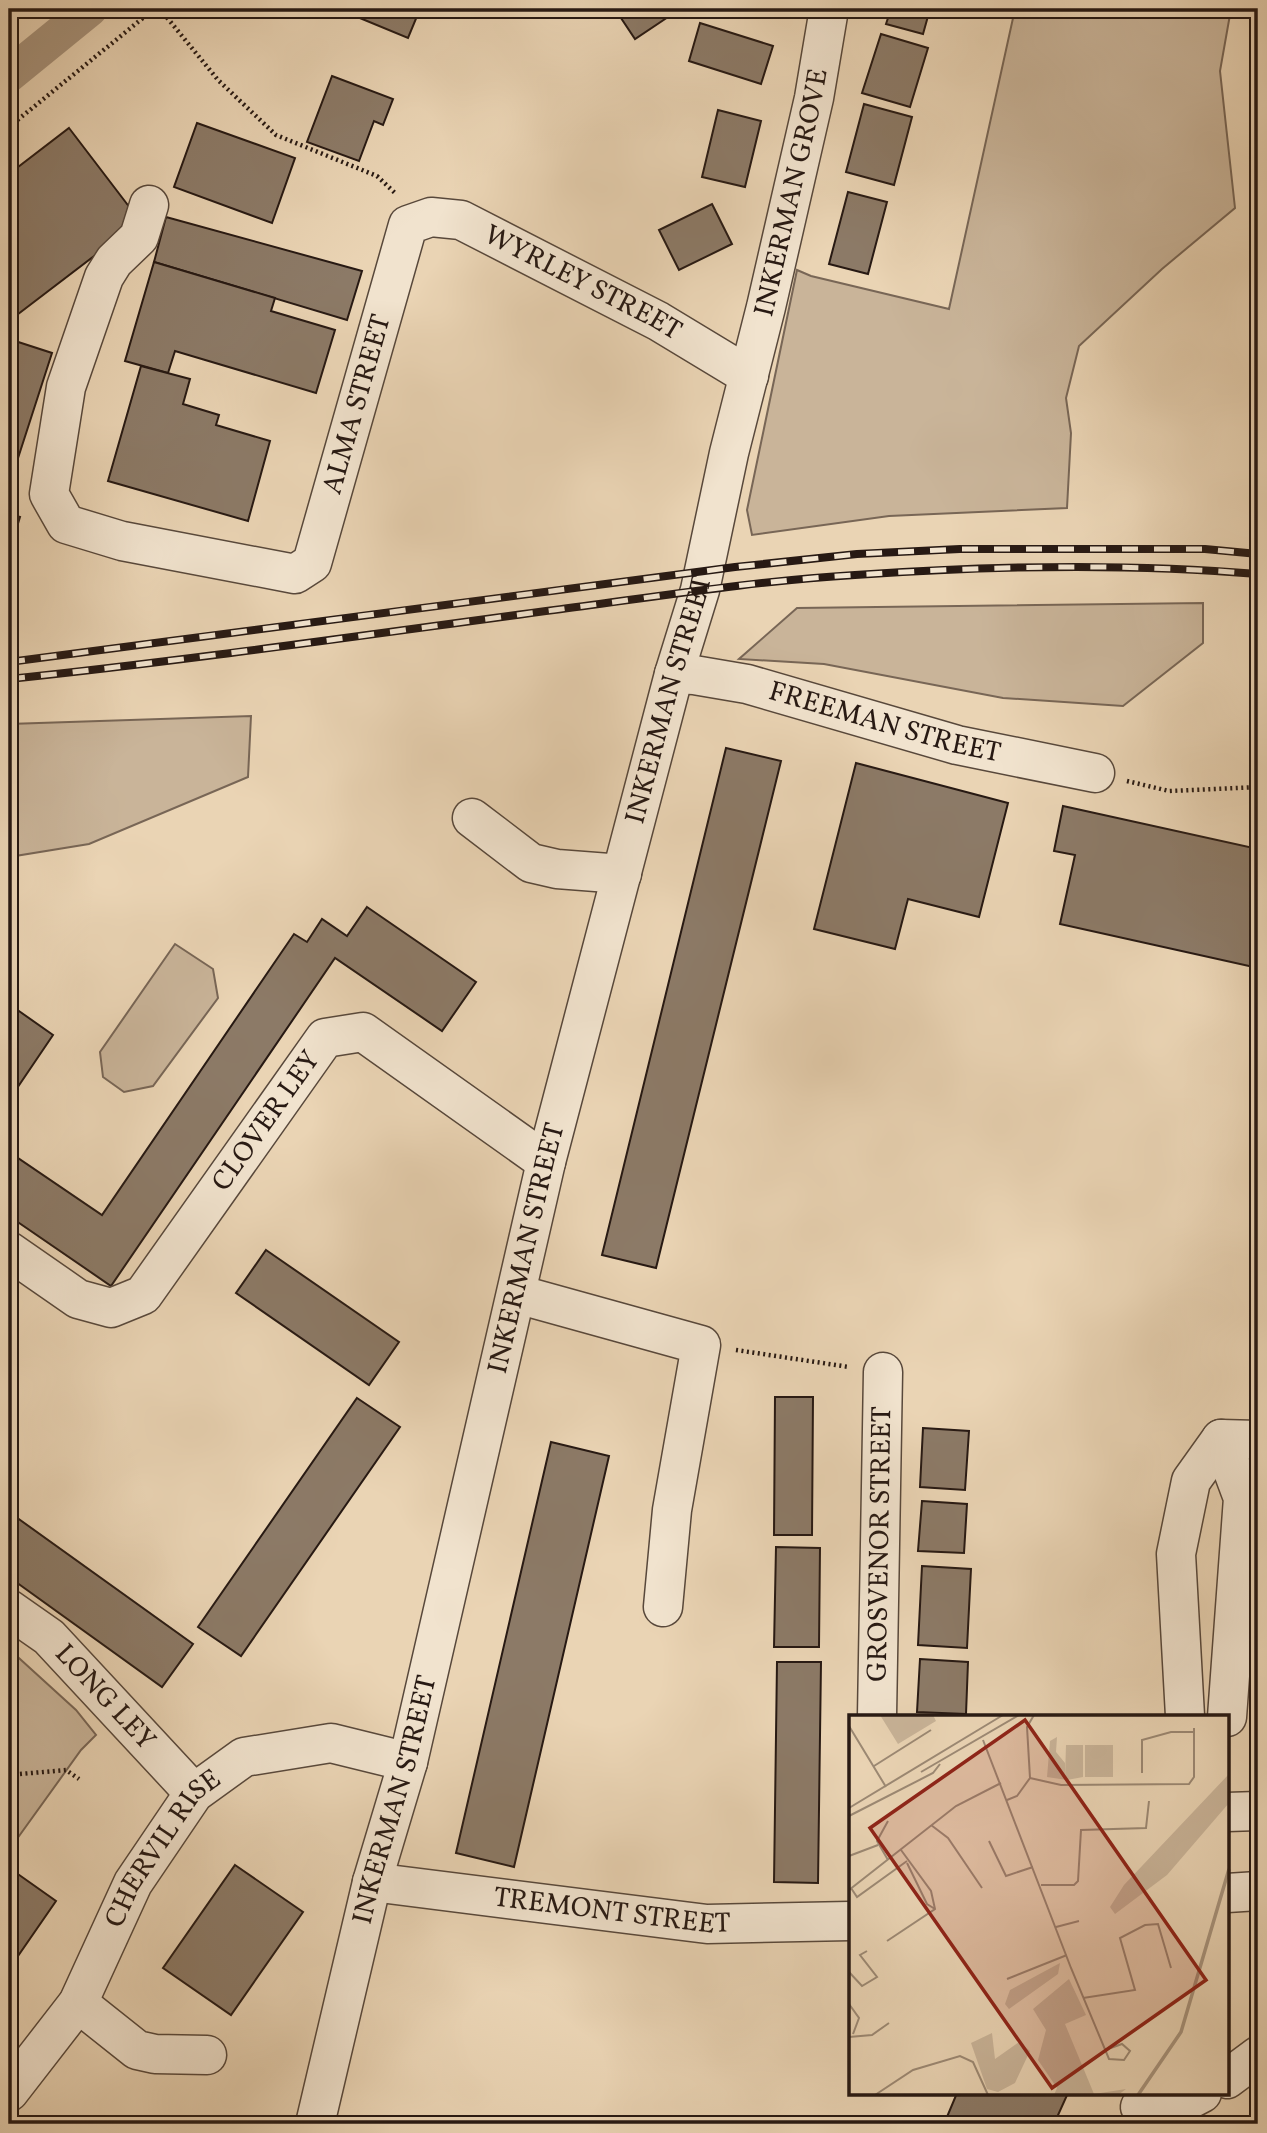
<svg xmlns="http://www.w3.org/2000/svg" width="1267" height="2133" font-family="Vollkorn,serif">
  <rect width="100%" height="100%" fill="#ead4b4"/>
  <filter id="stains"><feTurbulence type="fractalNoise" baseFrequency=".00286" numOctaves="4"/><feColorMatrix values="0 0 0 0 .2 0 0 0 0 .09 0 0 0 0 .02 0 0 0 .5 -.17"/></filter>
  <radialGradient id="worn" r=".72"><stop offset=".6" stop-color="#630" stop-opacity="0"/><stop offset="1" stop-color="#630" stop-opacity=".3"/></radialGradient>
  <!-- green -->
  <g fill="#c9b499" stroke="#786656" stroke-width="2">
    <path d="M1015,9H1231L1220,71L1235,208L1162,269L1079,346L1066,398L1071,433L1067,508L889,516L752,535L747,510L797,270L811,276L949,309Z"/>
    <path d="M1203,603V643L1123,706L1003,698L824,664L739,659L797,608Z"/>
    <path d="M251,716L248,777L89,844L9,857V724Z"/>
    <path d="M175,944L213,969L218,998L153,1086L124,1092L103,1077L100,1052Z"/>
    <path d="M9,1649L76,1710L96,1735L81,1750L9,1850Z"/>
  </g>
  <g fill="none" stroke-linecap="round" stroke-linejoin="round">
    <!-- canal -->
    <path stroke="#a8947d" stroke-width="35" d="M9,75L90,9"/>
  </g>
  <!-- building -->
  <g fill="#8c7a67" stroke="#271913" stroke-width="2">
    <path d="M338,9H420L408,38Z"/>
    <path d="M615,9H667L671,15L635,39Z"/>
    <path d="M891,9H930L923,34L886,24Z"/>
    <path d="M700,23L773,46L761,84L689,61Z"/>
    <path d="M881,34L928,48L910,107L862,93Z"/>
    <path d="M332,76L393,99L383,125L374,121L359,161L307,142Z"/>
    <path d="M864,104L912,117L894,185L846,172Z"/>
    <path d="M718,110L761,121L745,187L702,177Z"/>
    <path d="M197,123L295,158L272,223L174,187Z"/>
    <path d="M69,128L140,221L9,321V174Z"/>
    <path d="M848,192L887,202L868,274L829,264Z"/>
    <path d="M712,204L732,244L679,270L659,230Z"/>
    <path d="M166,217L362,271L347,320L154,262Z"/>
    <path d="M154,262L275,298L271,311L335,330L316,393L175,351L168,373L125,361Z"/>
    <path d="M9,339L52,353L9,486Z"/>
    <path d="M141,366L190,379L183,404L219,415L216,425L270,441L248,521L108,481Z"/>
    <path d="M9,514L20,517L9,553Z"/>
    <path d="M726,748L781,761L656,1268L602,1255Z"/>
    <path d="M856,763L1008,803L979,917L908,899L895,949L814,929Z"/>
    <path d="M1063,806L1258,849V968L1060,924L1075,855L1054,851Z"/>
    <path d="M367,907L476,982L442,1031L335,958L111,1286L9,1216V1152L102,1215L294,934L307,942L322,919L347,936Z"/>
    <path d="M9,1004L53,1035L9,1100Z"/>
    <path d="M266,1250L399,1342L369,1385L236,1293Z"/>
    <path d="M775,1397H813L812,1535H774Z"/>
    <path d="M357,1398L400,1427L241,1656L198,1627Z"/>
    <path d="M923,1428L969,1431L965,1490L920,1487Z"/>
    <path d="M551,1442L609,1456L514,1867L456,1853Z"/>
    <path d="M922,1501L967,1504L964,1553L918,1551Z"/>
    <path d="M9,1512L193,1644L162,1687L9,1577Z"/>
    <path d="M776,1547L820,1548L819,1647H774Z"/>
    <path d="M922,1566L971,1569L967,1648L918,1645Z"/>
    <path d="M920,1659L968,1662L966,1714L917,1712Z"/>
    <path d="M777,1662H821L818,1883L774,1882Z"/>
    <path d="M235,1865L303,1912L231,2015L163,1968Z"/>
    <path d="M15,1872L56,1901L9,1969V1881Z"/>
    <path d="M957,2093H1068L1054,2124H944Z"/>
  </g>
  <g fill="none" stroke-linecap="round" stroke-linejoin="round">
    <!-- minor casing -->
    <g stroke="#58483b" stroke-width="41">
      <g id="minor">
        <path id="s1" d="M149,205L139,237L114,261L104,277L66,387L49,494L66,524L122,541L295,574L312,563L408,225L431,217L461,220L658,321L749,376"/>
        <path id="s2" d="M674,674L694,675L747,684L957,745L1095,773"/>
        <path d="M472,818L531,863L557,869L622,874"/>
        <path id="s3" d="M9,1251L78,1299L111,1308L143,1295L325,1038L363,1032L546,1162"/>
        <path d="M517,1294L701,1345L672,1510L663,1607"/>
        <path d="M1221,1439L1243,1498L1227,1717"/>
        <path id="s4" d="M9,1609L49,1637L194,1793"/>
        <path id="s5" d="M877,1716L883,1372"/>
        <path d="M1185,1716L1176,1554L1191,1481L1221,1439L1258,1440"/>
        <path d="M1227,1812L1258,1811"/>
        <path id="s6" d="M372,1882L707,1924L850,1921"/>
        <path d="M1227,1893L1258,1891"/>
        <path d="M78,2003L137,2050L155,2054L207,2055"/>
        <path d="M1227,2079L1258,2056"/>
        <path id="s7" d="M9,2092L78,2003L133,1883L194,1793L244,1757L331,1743L408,1762"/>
        <path d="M1140,2107L1183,2103L1202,2093"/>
        <path id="s8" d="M315,2124L372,1882L408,1762L546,1162L674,674L700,590L729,453L766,307L814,98L829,9"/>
      </g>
    </g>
    <!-- path -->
    <g stroke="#271913" stroke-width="4.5" stroke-dasharray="2 3.5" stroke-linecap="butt">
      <path d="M160,9L218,80L276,135L377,176L395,193"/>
      <path d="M9,127L154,9"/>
      <path d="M1127,781L1169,791L1258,787"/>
      <path d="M736,1350L849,1367"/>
      <path d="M9,1775L66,1770L79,1779"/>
    </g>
    <!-- minor -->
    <use href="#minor" stroke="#f1e3ce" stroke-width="38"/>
    <!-- rail casing -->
    <g stroke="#271913" stroke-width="8">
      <g id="rail">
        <path d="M9,662L735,567L857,554L960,549H1205L1258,554"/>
        <path d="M9,679C191,660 372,634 554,610C654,597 754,581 855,575C987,566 1126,563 1258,574"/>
      </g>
    </g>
    <!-- rail -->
    <use href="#rail" stroke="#f1e3ce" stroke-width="5" stroke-dasharray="16" stroke-linecap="butt"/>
  </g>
  <g text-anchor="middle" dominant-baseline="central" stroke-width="7" stroke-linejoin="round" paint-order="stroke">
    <!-- street labels -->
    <g font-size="28" fill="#271913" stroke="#f1e3ce">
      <text stroke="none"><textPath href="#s8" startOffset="1990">INKERMAN GROVE</textPath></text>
      <text stroke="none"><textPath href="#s1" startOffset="1144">WYRLEY STREET</textPath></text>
      <text stroke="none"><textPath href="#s1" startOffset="766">ALMA STREET</textPath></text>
      <text stroke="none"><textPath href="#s8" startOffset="1468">INKERMAN STREET</textPath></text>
      <text stroke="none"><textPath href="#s2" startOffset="217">FREEMAN STREET</textPath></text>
      <text stroke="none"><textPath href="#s3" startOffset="366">CLOVER LEY</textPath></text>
      <text stroke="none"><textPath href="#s8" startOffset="901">INKERMAN STREET</textPath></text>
      <text stroke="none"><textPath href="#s5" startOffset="172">GROSVENOR STREET</textPath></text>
      <text stroke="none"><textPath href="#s4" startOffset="131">LONG LEY</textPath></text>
      <text stroke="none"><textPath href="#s8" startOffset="334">INKERMAN STREET</textPath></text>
      <text stroke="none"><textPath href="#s7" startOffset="290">CHERVIL RISE</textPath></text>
      <text stroke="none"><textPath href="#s6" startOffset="242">TREMONT STREET</textPath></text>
    </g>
  </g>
  <!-- overview -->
  <g transform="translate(849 1715)">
    <rect width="380" height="380" fill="#ead4b4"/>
    <path d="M31,0H84L87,6L49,29ZM208,22L207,37L216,48V63L217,30H234V62L218,65L198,62L201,26ZM236,30H264V62H236ZM380,59V88L318,160L266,199L261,192L275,170ZM211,248L209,259L160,294L156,289L161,275ZM220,264L237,300L216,309L245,379L277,374L269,380H205L208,373L189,345L197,315L184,294ZM143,318L146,344L170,327L181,336L166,368L149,377L138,374L122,328Z" fill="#c9b499"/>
    <path fill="none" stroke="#a8947d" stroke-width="3.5" d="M289,380L332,317L380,154"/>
    <path fill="none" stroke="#9c8974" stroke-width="2" d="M0,11L37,72M134,25L222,253L260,344L275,345L281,336L273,329L256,335M25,51L82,15M72,57L170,0M293,58V25L322,17H345M181,63L212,70L340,69L345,62V13M158,85L168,81L181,63L178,12L185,0M0,93L154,0M0,101L84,58L91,49M39,106L28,126L39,145M82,110L99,123L133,173M140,126L157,161L184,152M0,141L29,130M58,148L78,189L86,194M192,170H225L229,166L232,115L297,113L300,86M2,173L8,182L58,146M0,175L107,91L152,68M207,212L230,206M38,226L86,194L82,176L52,135M0,257L13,271L28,262L11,240L18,236M158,264L218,240M234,283L286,275L271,223L296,210L309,209L322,253M0,289L10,303L4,319M0,322L23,320L40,308M26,380L64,355L111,341L124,347L139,380"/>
    <path fill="#8f2418" fill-opacity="0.15" stroke="#8f2418" stroke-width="3.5" d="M176,5L357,265L203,373L21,113Z"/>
    <rect width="380" height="380" fill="none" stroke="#271913" stroke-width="3.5"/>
  </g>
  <!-- margin -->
  <rect width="1267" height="2133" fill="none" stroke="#ead4b4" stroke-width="35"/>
  <rect x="10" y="10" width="1246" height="2112" fill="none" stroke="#271913" stroke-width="3.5"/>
  <rect x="18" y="18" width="1232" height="2098" fill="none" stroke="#271913" stroke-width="2"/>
  <rect width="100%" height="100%" filter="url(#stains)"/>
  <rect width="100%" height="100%" fill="url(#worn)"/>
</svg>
